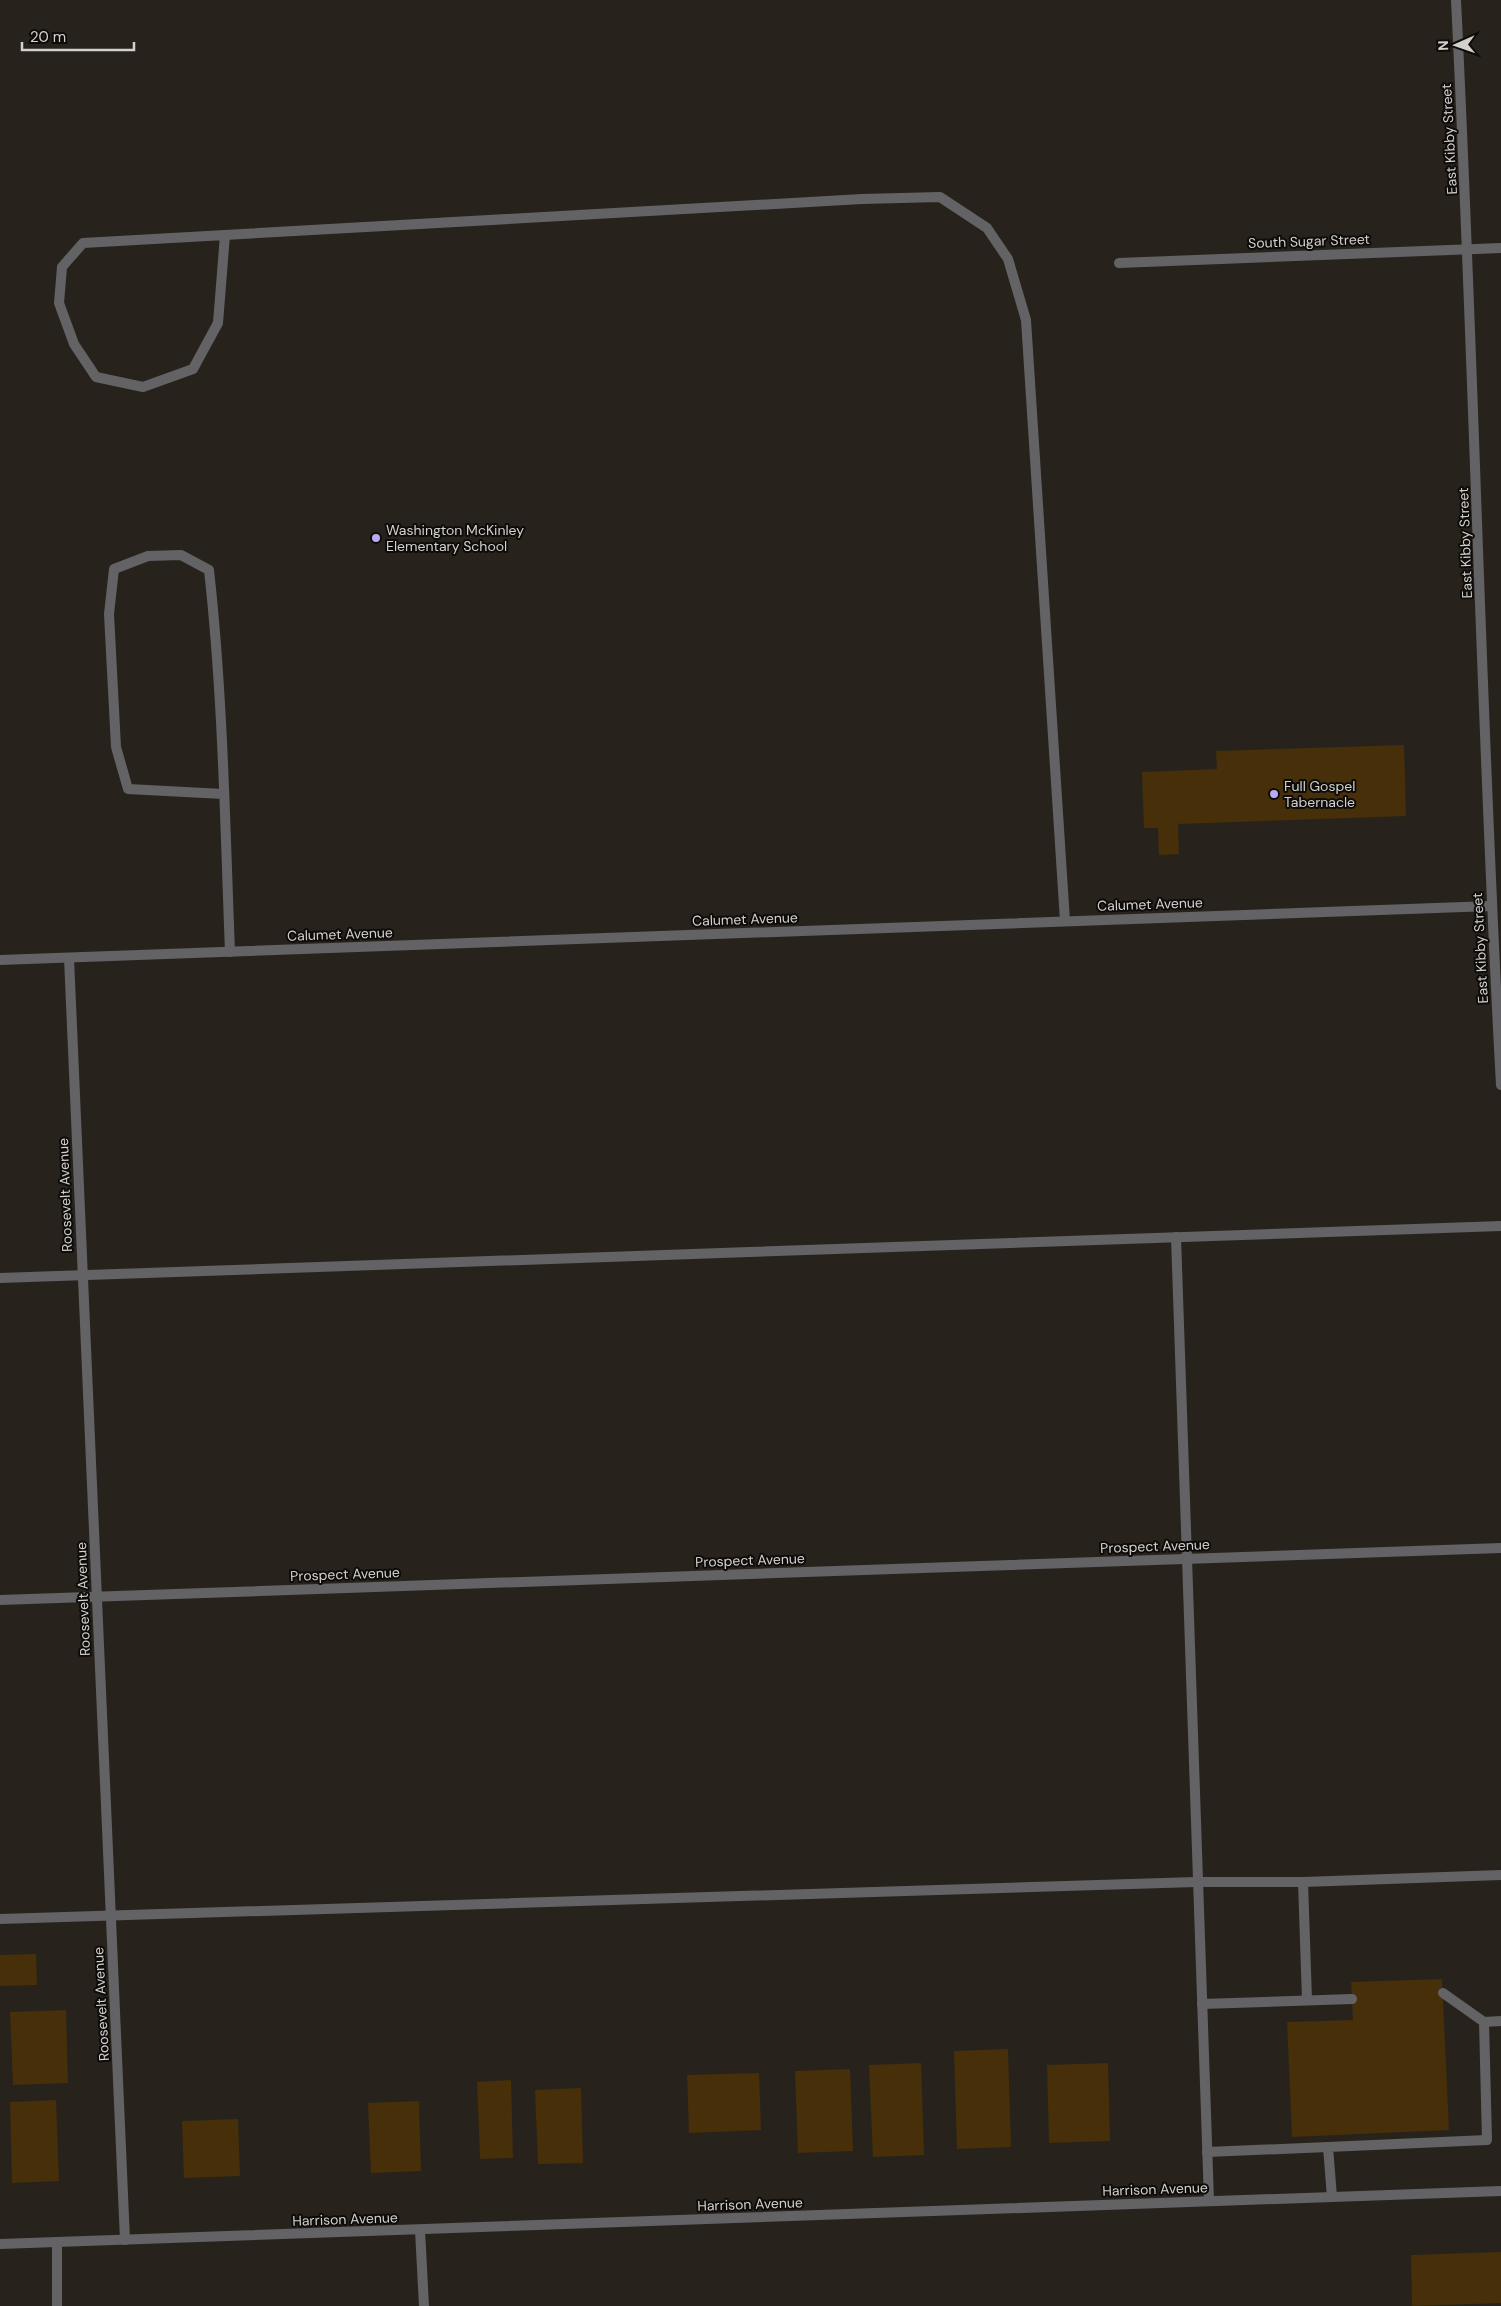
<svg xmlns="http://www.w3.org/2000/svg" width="1501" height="2306" font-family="'DM Sans',sans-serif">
  <rect width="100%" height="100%" fill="#27231c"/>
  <!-- building -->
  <g fill="#462f09">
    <path d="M1404,745L1406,816L1178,824L1179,854L1159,855L1158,828H1144L1142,772L1217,769L1216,751Z"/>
    <path d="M36,1954L37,1985L0,1986V1955Z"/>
    <path d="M1442,1979L1449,2130L1292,2137L1287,2022L1353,2020L1351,1982Z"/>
    <path d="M66,2010L68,2083L13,2085L10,2012Z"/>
    <path d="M1008,2049L1011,2147L957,2149L954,2051Z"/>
    <path d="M921,2063L924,2155L873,2157L869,2065Z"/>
    <path d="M1108,2063L1110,2141L1049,2143L1047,2065Z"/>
    <path d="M850,2069L853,2151L798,2153L795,2071Z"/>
    <path d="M759,2073L761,2130L689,2133L687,2075Z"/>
    <path d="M511,2080L513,2158L480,2159L477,2082Z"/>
    <path d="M581,2088L583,2163L538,2164L535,2090Z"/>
    <path d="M56,2100L59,2181L12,2183L10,2102Z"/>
    <path d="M419,2101L421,2171L371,2173L368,2103Z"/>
    <path d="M238,2119L240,2176L184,2178L182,2121Z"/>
    <path d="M1501,2252V2303L1412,2306L1411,2255Z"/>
  </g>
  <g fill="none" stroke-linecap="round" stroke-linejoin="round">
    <!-- service -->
    <g stroke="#636366" stroke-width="10">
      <path d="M225,235L218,323L193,369L143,387L96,377L74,344L59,303L62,267L83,243L862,199L940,197L987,228L1008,259L1026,320L1065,921"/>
      <path d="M223,794L128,789L116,747L109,614L114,569L148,556L181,555L209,570C223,696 225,824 230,952"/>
      <path d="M1176,1237L1209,2201"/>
      <path d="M0,1278L1501,1226"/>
      <path d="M1303,1882L1307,2000"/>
      <path d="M0,1919L1196,1882H1303L1501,1875"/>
      <path d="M1443,1993L1484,2022"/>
      <path d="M1202,2004L1352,1999"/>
      <path d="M1207,2152L1328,2147"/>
      <path d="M1332,2197L1328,2147L1487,2140L1484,2022L1501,2021"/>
      <path d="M420,2230L424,2306"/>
      <path d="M57,2242V2306"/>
    </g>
    <!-- minor -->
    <g stroke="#636366" stroke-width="10">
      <path d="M1119,263L1501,248"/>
      <path d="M69,958L125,2240"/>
      <path d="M0,960L1491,906"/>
      <path d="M0,1600L1501,1548"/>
      <path d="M0,2244L1501,2191"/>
    </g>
    <!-- tertiary -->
    <path stroke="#636366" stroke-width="10" d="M1456,0C1474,362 1481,724 1501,1085"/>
  </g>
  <!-- markers -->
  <g fill="#baaaf6" stroke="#0e0c0a" stroke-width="2">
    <circle cx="376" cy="538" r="5"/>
    <circle cx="1274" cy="794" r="5"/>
  </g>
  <g text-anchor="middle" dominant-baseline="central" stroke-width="4" stroke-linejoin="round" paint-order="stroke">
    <!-- street labels -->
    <g font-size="14" fill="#d4d1cc" stroke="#0e0c0a">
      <text transform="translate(1449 139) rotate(-93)">East Kibby Street</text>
      <text transform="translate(1309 241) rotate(-2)">South Sugar Street</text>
      <text transform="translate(1465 543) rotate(-92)">East Kibby Street</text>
      <text transform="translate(1150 904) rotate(-2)">Calumet Avenue</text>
      <text transform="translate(745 919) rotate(-2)">Calumet Avenue</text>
      <text transform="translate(340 934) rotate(-2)">Calumet Avenue</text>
      <text transform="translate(1480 948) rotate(-93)">East Kibby Street</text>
      <text transform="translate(65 1195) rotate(-92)">Roosevelt Avenue</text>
      <text transform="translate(1155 1546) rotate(-2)">Prospect Avenue</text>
      <text transform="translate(750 1560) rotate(-2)">Prospect Avenue</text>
      <text transform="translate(345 1574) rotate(-2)">Prospect Avenue</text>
      <text transform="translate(83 1599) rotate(-92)">Roosevelt Avenue</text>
      <text transform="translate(101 2004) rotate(-93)">Roosevelt Avenue</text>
      <text transform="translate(1155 2189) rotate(-2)">Harrison Avenue</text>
      <text transform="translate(750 2204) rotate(-2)">Harrison Avenue</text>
      <text transform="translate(345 2219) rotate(-2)">Harrison Avenue</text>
    </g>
    <!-- poi labels -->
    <g font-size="14" fill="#d4d1cc" stroke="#0e0c0a" text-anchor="start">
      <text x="386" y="530">Washington McKinley<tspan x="386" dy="16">Elementary School</tspan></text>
      <text x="1284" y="786">Full Gospel<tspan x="1284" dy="16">Tabernacle</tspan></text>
    </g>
  </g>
  <!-- north arrow -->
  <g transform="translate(1456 45) rotate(268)" stroke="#0e0c0a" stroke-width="4" paint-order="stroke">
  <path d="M0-4L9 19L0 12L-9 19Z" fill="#d4d1cc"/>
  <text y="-8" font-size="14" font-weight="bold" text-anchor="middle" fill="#d4d1cc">N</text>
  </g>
  <!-- scale -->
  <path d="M22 42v8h112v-8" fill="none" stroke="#d4d1cc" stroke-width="2.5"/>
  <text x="30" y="42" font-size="15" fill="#d4d1cc" stroke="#0e0c0a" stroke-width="4" paint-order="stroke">20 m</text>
</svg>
